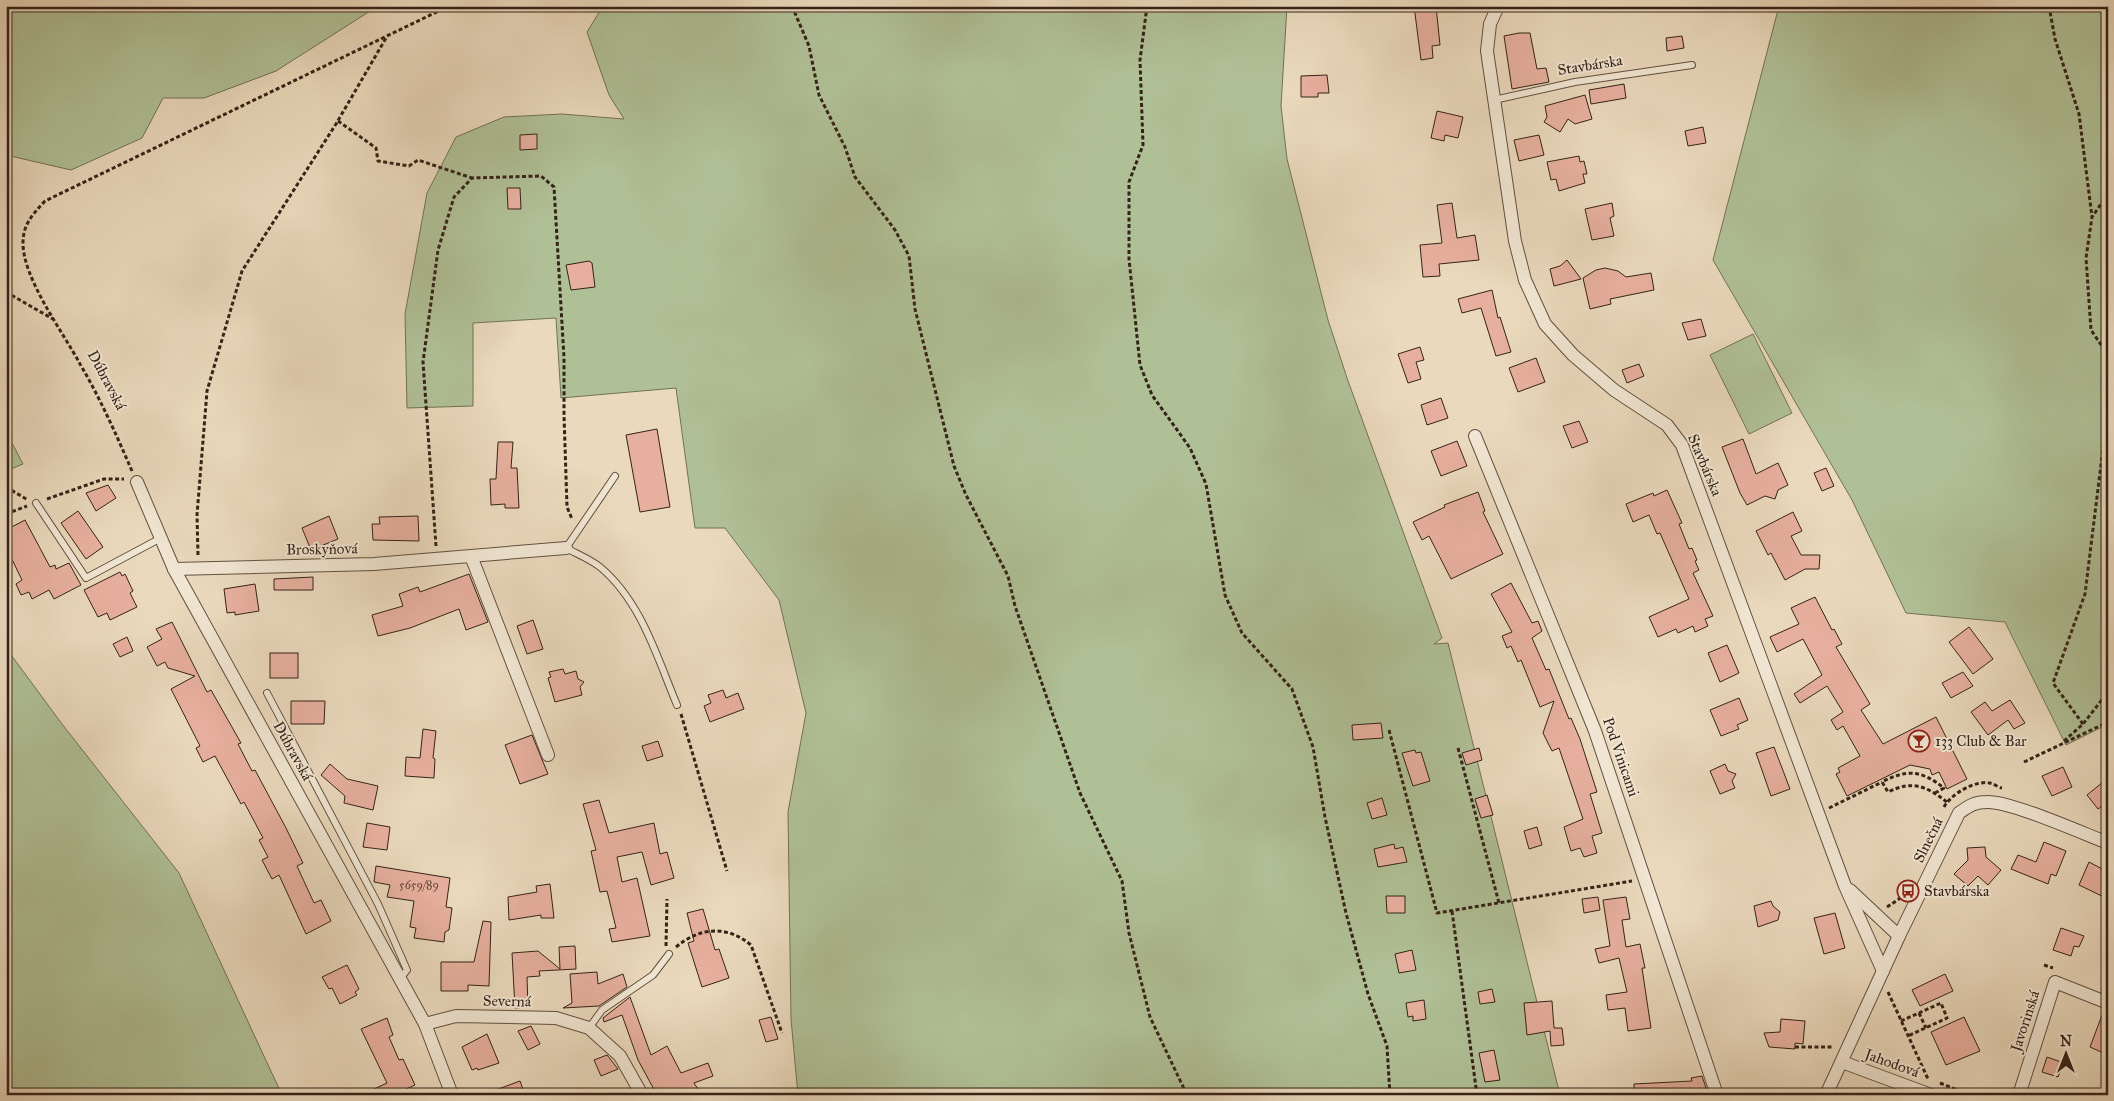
<svg xmlns="http://www.w3.org/2000/svg" width="2114" height="1101" font-family="'IM FELL Great Primer',serif">
  <rect width="100%" height="100%" fill="#ead9bc"/>
  <filter id="stains"><feTurbulence type="fractalNoise" baseFrequency=".004" numOctaves="4"/><feColorMatrix values="0 0 0 0 .2 0 0 0 0 .09 0 0 0 0 .02 0 0 0 .5 -.17"/></filter>
  <radialGradient id="worn" r=".72"><stop offset=".6" stop-color="#630" stop-opacity="0"/><stop offset="1" stop-color="#630" stop-opacity=".3"/></radialGradient>
  <!-- green -->
  <g fill="#b0c096" stroke="#727157">
    <path d="M6,6H378L276,71L204,98H163L142,138L71,170L6,155Z"/>
    <path d="M603,6H1287L1281,106L1287,159L1328,320L1348,381L1442,638L1434,644L1448,643L1560,1095H798L791,1019L788,812L806,713L779,600L725,528H695L676,388L561,398L556,318L473,323V406L407,408L405,314L427,193L456,137L504,117L562,114L624,119L609,95L587,32Z"/>
    <path d="M1779,6H2108V724L2066,745L2005,622L1906,613L1852,500L1713,260Z"/>
    <path d="M1753,334L1792,413L1749,434L1710,355Z"/>
    <path d="M6,401L11,441L23,464L6,471Z"/>
    <path d="M6,648L62,724L179,873L282,1095H6Z"/>
  </g>
  <!-- building -->
  <g fill="#e7b09e" stroke="#352218">
    <path d="M1414,6H1436L1440,45L1432,46L1433,58L1421,60Z"/>
    <path d="M1519,33H1530L1537,69L1546,68L1549,82L1512,89L1504,36Z"/>
    <path d="M1682,36L1684,48L1667,51L1666,38Z"/>
    <path d="M1327,75L1329,93H1318V97H1301V76Z"/>
    <path d="M1624,84L1626,98L1591,104L1589,90Z"/>
    <path d="M1585,95L1592,119L1575,124L1568,119L1560,132L1544,122L1547,117L1545,106Z"/>
    <path d="M1437,111L1463,117L1458,138L1445,135L1444,141L1431,138Z"/>
    <path d="M1703,127L1706,143L1688,146L1685,131Z"/>
    <path d="M537,134V149L520,150V135Z"/>
    <path d="M1539,135L1544,155L1519,161L1514,140Z"/>
    <path d="M1579,156L1580,162L1584,161L1587,174H1583L1585,183L1559,191L1556,179L1551,180L1547,162Z"/>
    <path d="M507,188H520L521,209H508Z"/>
    <path d="M1452,203L1457,238L1475,235L1479,260L1439,264L1440,276L1423,277L1420,245L1442,243L1437,205Z"/>
    <path d="M1612,203L1614,216L1610,218L1614,236L1592,240L1585,209Z"/>
    <path d="M1567,260L1581,279L1554,286L1550,269L1560,266Z"/>
    <path d="M589,261L592,263L595,287L571,290L566,265Z"/>
    <path d="M1605,268L1618,271L1626,277L1651,273L1654,290L1610,299L1611,304L1590,309L1583,278L1596,270Z"/>
    <path d="M1492,290L1498,318L1500,317L1511,352L1496,356L1481,308L1462,313L1458,299Z"/>
    <path d="M1701,319L1706,336L1688,340L1682,323Z"/>
    <path d="M1420,347L1424,360L1416,362L1421,379L1408,383L1398,354Z"/>
    <path d="M1536,358L1545,382L1518,392L1509,368Z"/>
    <path d="M1639,364L1644,376L1627,383L1622,370Z"/>
    <path d="M1441,398L1448,418L1427,425L1421,405Z"/>
    <path d="M1579,421L1588,442L1572,448L1563,426Z"/>
    <path d="M657,429L670,507L640,512L626,435Z"/>
    <path d="M1743,439L1756,474L1778,463L1788,485L1778,490L1775,499L1765,496L1747,505L1740,493L1722,447Z"/>
    <path d="M1457,441L1467,466L1441,476L1431,451Z"/>
    <path d="M498,442H513L511,468H517L519,508H505V504L491,505L490,479H496Z"/>
    <path d="M1826,468L1834,486L1822,491L1814,473Z"/>
    <path d="M108,485L116,498L96,511L86,493Z"/>
    <path d="M1667,490L1682,523L1679,524L1689,549L1692,548L1697,560L1695,561L1699,570L1693,573L1713,616L1705,619L1708,626L1695,632L1693,626L1678,633L1676,629L1658,637L1649,617L1689,599L1660,533L1657,534L1649,515L1633,522L1626,504L1653,493L1654,496Z"/>
    <path d="M1478,492L1485,511L1483,512L1503,554L1451,579L1429,536L1422,540L1413,522L1445,507L1444,505Z"/>
    <path d="M78,511L103,547L86,559L61,523Z"/>
    <path d="M1793,512L1802,531L1791,536L1801,555H1820L1819,569H1805L1785,580L1771,553L1768,555L1756,531Z"/>
    <path d="M329,516L338,539L311,550L302,528Z"/>
    <path d="M418,516L419,541L373,540L372,524H380L379,517Z"/>
    <path d="M25,520L50,567L55,565L56,569L69,563L81,585L54,599L49,590L32,599L29,592L21,595L16,584L22,580L6,547V530Z"/>
    <path d="M120,572L122,576L125,574L133,591L130,593L137,607L110,620L107,613L98,617L84,590Z"/>
    <path d="M469,574L488,622L466,630L459,609L410,628L378,636L372,615L403,606L399,594L418,587L420,592Z"/>
    <path d="M313,577V590H274V579Z"/>
    <path d="M1511,583L1532,623L1538,621L1542,631L1532,638L1546,670L1549,669L1569,719L1571,718L1580,739L1597,792L1590,794L1602,833L1592,836L1597,853L1584,857L1580,848L1571,851L1564,827L1583,819L1559,748L1552,751L1543,733L1554,701L1540,707L1521,660L1518,662L1511,646L1507,648L1502,636L1512,632L1491,594Z"/>
    <path d="M255,584L259,611L235,615V612L227,613L224,589Z"/>
    <path d="M1815,597L1832,630L1834,629L1842,644L1836,647L1870,704L1861,710L1883,744L1936,717L1967,779L1947,789L1939,772L1932,775L1930,769L1910,765L1847,796L1836,774L1840,772L1838,768L1860,756L1843,726L1837,730L1831,720L1843,712L1827,686L1800,703L1794,694L1822,675L1803,639L1777,652L1770,637L1799,624L1791,608Z"/>
    <path d="M533,620L543,649L527,654L517,626Z"/>
    <path d="M172,622L207,692L211,690L241,743L238,744L252,771L255,770L286,828L303,863L297,866L314,903L321,900L331,921L306,934L279,875L272,879L262,860L268,857L259,840L263,838L244,802L241,804L215,756L203,762L196,748L200,746L171,689L195,676L168,668L165,662L157,666L147,647L162,639L156,629Z"/>
    <path d="M1969,627L1993,659L1973,674L1949,642Z"/>
    <path d="M127,637L133,651L120,657L113,644Z"/>
    <path d="M1727,645L1739,673L1720,682L1708,653Z"/>
    <rect x="270" y="653" width="28" height="25"/>
    <path d="M563,669L565,674L576,671L578,679L584,682L580,687L582,695L555,702L548,678L551,677L549,672Z"/>
    <path d="M1963,672L1973,686L1951,698L1942,683Z"/>
    <path d="M723,690L726,698L738,693L744,709L710,722L704,706L711,703L708,695Z"/>
    <path d="M1739,698L1748,720L1737,725L1739,729L1721,736L1710,710Z"/>
    <path d="M2010,700L2025,723L2014,729L2008,720L1988,735L1971,712L1985,702L1992,711Z"/>
    <path d="M291,701H325L324,724H291Z"/>
    <path d="M1381,723L1383,738L1353,740L1352,725Z"/>
    <path d="M423,729L436,731L433,758L435,759L434,778L405,776L406,757L420,758Z"/>
    <path d="M532,735L548,774L520,784L505,745Z"/>
    <path d="M658,741L663,756L647,761L642,746Z"/>
    <path d="M1774,747L1790,789L1771,796L1756,753Z"/>
    <path d="M1479,748L1482,760L1466,765L1462,753Z"/>
    <path d="M1415,750L1416,753L1421,752L1430,781L1413,786L1402,753Z"/>
    <path d="M330,764L347,779L378,786L373,810L344,803L345,796L321,775Z"/>
    <path d="M1725,764L1728,771L1736,774L1732,781L1735,788L1720,794L1710,771Z"/>
    <path d="M2063,767L2072,787L2052,796L2042,776Z"/>
    <path d="M2108,778V802L2098,809L2087,795Z"/>
    <path d="M1487,795L1493,815L1481,818L1475,799Z"/>
    <path d="M1382,798L1387,815L1372,819L1367,803Z"/>
    <path d="M599,800L609,833L654,823L660,854L667,852L674,878L651,885L642,852L617,857L622,882L637,878L650,936L612,942L609,929L616,928L607,891L600,892L591,851L596,850L583,804Z"/>
    <path d="M367,823L390,827L387,850L363,847Z"/>
    <path d="M1537,827L1542,845L1529,849L1524,831Z"/>
    <path d="M2044,842L2066,851L2056,876L2051,874L2048,884L2011,869L2018,855L2036,862Z"/>
    <path d="M1394,844L1395,849L1403,847L1407,862L1378,867L1374,849Z"/>
    <path d="M1985,847L1986,857L2001,870L1988,885L1978,876L1968,886L1954,874L1968,860L1967,848Z"/>
    <path d="M2089,862L2108,872V899L2079,885Z"/>
    <path d="M376,866L450,878L446,907L452,908L449,930L445,932L444,942L414,938L416,928L410,927L414,901L387,897L390,885L374,882Z"/>
    <path d="M550,884L554,918H541V915L509,920L508,897L537,892L536,886Z"/>
    <path d="M1386,896H1405V913H1387Z"/>
    <path d="M1598,897L1600,910L1584,913L1582,899Z"/>
    <path d="M1626,897L1630,919L1622,920L1626,947L1640,944L1645,968H1642L1651,1028L1628,1031L1625,1008L1608,1010L1606,995L1627,992L1619,958L1599,963L1595,949L1610,946L1603,900Z"/>
    <path d="M1771,901L1773,906L1780,912L1778,920L1758,927L1754,906Z"/>
    <path d="M703,909L715,950L719,949L729,978L702,987L688,943L694,941L687,913Z"/>
    <path d="M1835,913L1845,948L1824,954L1814,918Z"/>
    <path d="M483,921L491,922L489,986L468,985V991H441V962H474Z"/>
    <path d="M2061,928L2084,936L2079,947L2074,946L2071,956L2053,950Z"/>
    <path d="M575,946L576,969L539,971L540,976L527,977L528,1007L515,1008L512,953L538,951L560,969L559,947Z"/>
    <path d="M1412,950L1416,970L1399,973L1395,954Z"/>
    <path d="M347,965L359,989L355,992L357,995L340,1004L332,988L329,989L322,977Z"/>
    <path d="M597,972L598,984L623,974L627,987L599,1006L563,1008L572,1003L570,974Z"/>
    <path d="M1945,974L1953,991L1920,1006L1912,990Z"/>
    <path d="M1492,989L1495,1002L1480,1004L1478,992Z"/>
    <path d="M630,997L651,1055L667,1046L681,1073L708,1063L713,1076L694,1083L702,1095H657L638,1060L622,1015L604,1022L603,1018Z"/>
    <path d="M1424,1000L1426,1019L1413,1021V1016L1408,1017L1406,1003Z"/>
    <path d="M1552,1001L1554,1028H1562L1564,1045L1551,1046L1550,1031L1527,1035L1524,1003Z"/>
    <path d="M2104,1010L2108,1011V1055L2090,1047Z"/>
    <path d="M771,1017L778,1039L766,1042L759,1020Z"/>
    <path d="M1964,1017L1980,1051L1946,1065L1931,1032Z"/>
    <path d="M387,1018L393,1035L389,1037L399,1060L403,1059L415,1085L393,1095H361L387,1083L361,1029Z"/>
    <path d="M1781,1019L1805,1021L1803,1044L1795,1043V1049L1769,1047L1764,1033L1780,1032Z"/>
    <path d="M531,1026L540,1044L528,1050L518,1031Z"/>
    <path d="M487,1034L499,1063L478,1070L477,1068L472,1070L462,1047Z"/>
    <path d="M1494,1050L1500,1080L1485,1082L1479,1053Z"/>
    <path d="M607,1055L618,1069L601,1076L594,1060Z"/>
    <path d="M2047,1057L2064,1063L2058,1077L2042,1072Z"/>
    <path d="M1702,1076L1707,1091L1693,1095H1634V1084L1692,1081L1691,1078Z"/>
    <path d="M520,1081L525,1095H486L485,1094Z"/>
  </g>
  <g fill="none" stroke-linecap="round" stroke-linejoin="round">
    <!-- service casing -->
    <g stroke="#625041" stroke-width="8">
      <g id="service">
        <path d="M1494,100L1575,82L1692,65"/>
        <path d="M615,476L566,548C577,554 590,559 600,567C641,601 657,657 677,705"/>
        <path d="M36,503L86,578L161,538"/>
        <path d="M267,693L378,904L407,970L400,979"/>
        <path d="M589,1028L602,1010L653,975L669,954"/>
      </g>
    </g>
    <!-- minor casing -->
    <g stroke="#625041" stroke-width="14">
      <g id="minor">
        <path d="M1498,6L1490,24L1487,51L1515,241L1525,280L1545,324L1573,355L1614,390L1667,425L1682,445L1845,886L1883,971"/>
        <path d="M1475,436L1595,731L1717,1095"/>
        <path d="M137,482L174,569L425,1024L452,1095"/>
        <path d="M471,556L548,755"/>
        <path d="M174,569L374,564L566,548"/>
        <path d="M1850,890L1899,936"/>
        <path d="M425,1024L456,1016L556,1018L589,1028L620,1056L642,1095"/>
        <path d="M1842,1062L1931,1095"/>
        <path d="M1826,1095L1899,936L1959,813C1969,806 1974,802 1987,802C2010,801 2082,833 2108,843"/>
        <path d="M2019,1095L2055,982L2108,1003"/>
      </g>
    </g>
    <!-- path -->
    <g stroke="#352218" stroke-width="3" stroke-dasharray="4 2.5" stroke-linecap="butt">
      <path d="M792,6L809,46L819,95L845,147L855,177L895,230L909,256L915,309L954,466L966,495L1008,576L1015,606L1080,793L1122,881L1129,933L1150,1017L1187,1095"/>
      <path d="M1147,6L1140,60L1143,145L1129,182V259L1140,365L1152,395L1190,448L1206,484L1225,595L1242,633L1292,689L1313,747L1325,817L1346,913L1368,994L1387,1046L1390,1095"/>
      <path d="M2049,6L2055,39L2079,114L2092,217"/>
      <path d="M338,121L376,148L378,161L409,166L418,160L472,178"/>
      <path d="M2108,194L2092,217L2086,258L2091,330L2108,355"/>
      <path d="M6,292L53,319"/>
      <path d="M132,471C116,434 100,398 80,364C63,332 23,279 23,243C23,224 33,214 45,201L449,6"/>
      <path d="M6,487L28,500"/>
      <path d="M47,499L104,479H124"/>
      <path d="M6,514L27,506"/>
      <path d="M436,546L423,362L438,250L454,197L472,178L541,176L554,187L564,358V415L567,507L572,519"/>
      <path d="M198,555L197,515L207,391L242,271L336,124L386,38"/>
      <path d="M681,714L727,871"/>
      <path d="M2083,724L2053,683L2085,594L2108,408"/>
      <path d="M1389,730L1437,913L1632,881"/>
      <path d="M2064,741L2083,724L2108,692"/>
      <path d="M1458,748L1499,903"/>
      <path d="M2024,762L2108,722"/>
      <path d="M1935,793L1944,788C1921,770 1907,769 1882,782L1888,792C1913,780 1926,786 1947,802"/>
      <path d="M1944,807C1951,794 1975,780 1990,783C1994,784 1998,787 2002,788"/>
      <path d="M1829,808L1882,782"/>
      <path d="M1887,907L1899,899L1905,887"/>
      <path d="M1452,911L1477,1095"/>
      <path d="M666,946L667,899"/>
      <path d="M676,947C700,927 727,925 751,945L782,1033"/>
      <path d="M2044,965L2053,968"/>
      <path d="M1888,992L1928,1079"/>
      <path d="M1919,1013L1926,1028"/>
      <path d="M1901,1021L1941,1003L1947,1018L1908,1036"/>
      <path d="M1795,1047H1832"/>
      <path d="M1940,1083L1970,1095"/>
    </g>
    <!-- service -->
    <use href="#service" stroke="#f1e6d3" stroke-width="6"/>
    <!-- minor -->
    <use href="#minor" stroke="#f1e6d3" stroke-width="12"/>
  </g>
  <!-- icons -->
  <defs>
    <g id="bar-ring" transform="scale(1.125)"><circle r="9.5" fill="#f1e6d3" stroke="#8f2418" stroke-width="1.5"/><path d="M-6-5H6L.8 .8V4.5H3.5V6h-7V4.5H-.8V.8Z" fill="#8f2418"/></g>
    <g id="bus-ring" transform="scale(1.125)"><circle r="9.5" fill="#f1e6d3" stroke="#8f2418" stroke-width="1.5"/><path d="M-5-6H5V4H4V6H2V4H-2V6H-4V4H-5ZM-3.5-4V0h7V-4ZM-3.5 1.2v1.5H-2V1.2ZM2 1.2v1.5H3.5V1.2Z" fill="#8f2418"/></g>
  </defs>
  <g fill-rule="evenodd">
    <use href="#bar-ring" x="1919" y="741"/>
    <use href="#bus-ring" x="1908" y="891"/>
  </g>
  <g text-anchor="middle" dominant-baseline="central" stroke-width="4" stroke-linejoin="round" paint-order="stroke">
    <!-- number labels -->
    <g font-size="12" fill="#62463a">
      <text x="419" y="885">5659/89</text>
    </g>
    <!-- street labels -->
    <g font-size="15" fill="#352218" stroke="#f1e6d3">
      <text transform="translate(1590 65) rotate(-9)">Stavbárska</text>
      <text transform="translate(107 380) rotate(62)">Dúbravská</text>
      <text transform="translate(1705 465) rotate(67)">Stavbárska</text>
      <text transform="translate(322 549) rotate(-1)">Broskyňová</text>
      <text transform="translate(293 751) rotate(61)">Dúbravská</text>
      <text transform="translate(1621 757) rotate(71)">Pod Vinicami</text>
      <text transform="translate(1928 840) rotate(-64)">Slnečná</text>
      <text transform="translate(507 1001) rotate(1)">Severná</text>
      <text transform="translate(2025 1021) rotate(-72)">Javorinská</text>
      <text transform="translate(1892 1063) rotate(20)">Jahodová</text>
    </g>
    <!-- poi labels -->
    <g font-size="15" fill="#352218" stroke="#f1e6d3" text-anchor="start">
      <text x="1935" y="741">133 Club &amp; Bar</text>
      <text x="1924" y="891">Stavbárska</text>
    </g>
  </g>
  <!-- margin -->
  <rect width="2114" height="1101" fill="none" stroke="#ead9bc" stroke-width="25"/>
  <rect x="8" y="8" width="2099" height="1086" fill="none" stroke="#352218" stroke-width="2.5"/>
  <rect x="12" y="12" width="2089" height="1076" fill="none" stroke="#352218"/>
  <!-- north arrow -->
  <g transform="translate(2066 1054)" stroke="#f1e6d3" stroke-width="4" paint-order="stroke">
  <path d="M0-4L9 19L0 12L-9 19Z" fill="#352218"/>
  <text y="-8" font-size="14" font-weight="bold" text-anchor="middle" fill="#352218">N</text>
  </g>
  <rect width="100%" height="100%" filter="url(#stains)"/>
  <rect width="100%" height="100%" fill="url(#worn)"/>
</svg>
